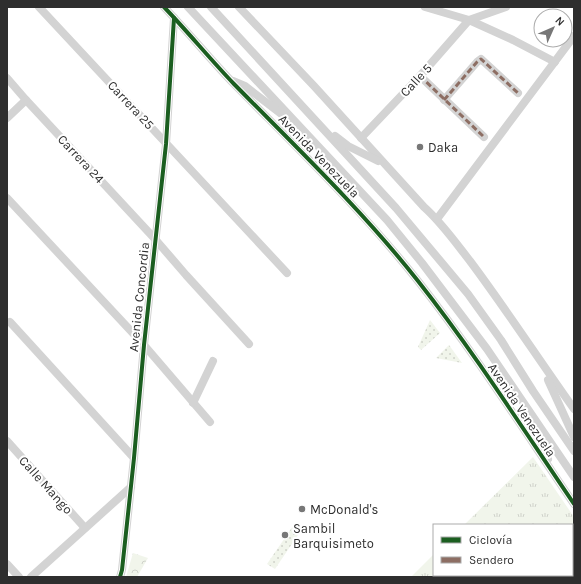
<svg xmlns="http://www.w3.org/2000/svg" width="581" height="584" font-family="Karla,sans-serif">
  <defs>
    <pattern id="grass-tufts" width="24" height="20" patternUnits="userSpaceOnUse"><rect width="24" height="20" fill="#f1f5eb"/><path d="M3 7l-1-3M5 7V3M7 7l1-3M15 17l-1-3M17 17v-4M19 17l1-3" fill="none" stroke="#cfd2ca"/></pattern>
    <pattern id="park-crowns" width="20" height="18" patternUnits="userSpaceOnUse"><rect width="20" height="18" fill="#f1f5eb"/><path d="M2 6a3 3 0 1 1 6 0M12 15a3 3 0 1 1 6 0" fill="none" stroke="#cfd2ca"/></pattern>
    <pattern id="garden-dots" width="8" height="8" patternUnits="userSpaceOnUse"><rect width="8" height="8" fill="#f1f5eb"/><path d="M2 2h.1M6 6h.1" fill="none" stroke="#cfd2ca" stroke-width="1.8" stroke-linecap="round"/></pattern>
  </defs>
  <rect width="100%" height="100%" fill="#fff"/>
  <!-- grass -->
  <path fill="url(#grass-tufts)" d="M533,457L574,517V577H411L434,554V575H572V525H464Z"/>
  <!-- park -->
  <path fill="url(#park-crowns)" d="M133,553L148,558L137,577H126Z"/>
  <!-- garden -->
  <g fill="url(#garden-dots)">
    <path d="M430,320L440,333L421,350L418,347Z"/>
    <path d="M449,345L462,363L436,358Z"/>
    <path d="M293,526L300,532L275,569L267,564Z"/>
  </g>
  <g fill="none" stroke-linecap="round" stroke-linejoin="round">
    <!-- minor -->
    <g stroke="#d3d3d3" stroke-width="8">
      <path d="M39,7L287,273"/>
      <path d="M164,7C188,32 210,59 234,84C297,148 362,210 418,281C474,352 523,429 574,504"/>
      <path d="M188,7L387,220L422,263L487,349L574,477"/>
      <path d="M211,7L396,208L468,294L501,340L533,391L574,451"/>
      <path d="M239,7L314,86L424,207C442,223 455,242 470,261C506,309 539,360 574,409"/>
      <path d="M425,7L469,20L513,40L555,62"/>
      <path d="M420,76L484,137"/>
      <path d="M7,78L26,100L155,239L186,275L249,344"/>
      <path d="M233,81L245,86L284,116"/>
      <path d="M444,100L477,62L481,59L518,93"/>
      <path d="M7,118L26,100"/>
      <path d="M335,136L348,146L378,161"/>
      <path d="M361,138L420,76L469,20L506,7"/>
      <path d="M7,198L144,345L210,422"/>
      <path d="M437,219L574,36"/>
      <path d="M10,322L134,458"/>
      <path d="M548,380L574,437"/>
      <path d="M193,403L213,361"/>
      <path d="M530,421L548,459"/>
      <path d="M7,441L85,528"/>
      <path d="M7,564L19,577"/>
      <path d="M31,577L131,487"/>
      <path d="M120,577L122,570L134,458L144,345L166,144L174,18"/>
    </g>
    <!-- quiet -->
    <g stroke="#8d6e63" stroke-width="3" stroke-dasharray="6 3" stroke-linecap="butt">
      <path d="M420,76L484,137"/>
      <path d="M444,100L477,62L481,59L518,93"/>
    </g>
    <!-- cycleway casing -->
    <g stroke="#fff" stroke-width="6">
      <g id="cycleway">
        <path d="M164,7C188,32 210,59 234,84C297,148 362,210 418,281C474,352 523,429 574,504"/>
        <path d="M120,577L122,570L134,458L144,345L166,144L174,18"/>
      </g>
    </g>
    <!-- cycleway -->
    <use href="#cycleway" stroke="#1b5e20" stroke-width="4"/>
  </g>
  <!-- markers -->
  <g fill="#777" stroke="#fff" stroke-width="1.5">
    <circle cx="420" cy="147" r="4"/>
    <circle cx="302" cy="509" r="4"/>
    <circle cx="285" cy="535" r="4"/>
  </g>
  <g text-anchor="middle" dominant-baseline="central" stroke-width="4" stroke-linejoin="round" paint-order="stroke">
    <!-- street labels -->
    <g font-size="13" fill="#2e2e2e" stroke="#fff">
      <text transform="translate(416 80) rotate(-47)">Calle 5</text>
      <text transform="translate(131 105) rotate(47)">Carrera 25</text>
      <text transform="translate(319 156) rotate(46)">Avenida Venezuela</text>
      <text transform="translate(81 159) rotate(47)">Carrera 24</text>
      <text transform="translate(139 297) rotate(-84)">Avenida Concordia</text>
      <text transform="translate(522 410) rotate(56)">Avenida Venezuela</text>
      <text transform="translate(46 485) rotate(48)">Calle Mango</text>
    </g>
    <!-- poi labels -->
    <g font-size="13" fill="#2e2e2e" stroke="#fff" text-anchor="start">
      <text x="428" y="147">Daka</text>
      <text x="310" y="509">McDonald's</text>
      <text x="293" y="528">Sambil<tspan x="293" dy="15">Barquisimeto</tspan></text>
    </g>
  </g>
  <!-- border -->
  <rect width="581" height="584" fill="none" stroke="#2e2e2e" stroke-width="16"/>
  <!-- legend -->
  <rect x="433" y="524" width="140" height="52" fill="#ffffff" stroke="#ababab"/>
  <rect x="441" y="537" width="20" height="6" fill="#1b5e20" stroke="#ababab"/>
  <text x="469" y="544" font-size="12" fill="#2e2e2e">Ciclovía</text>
  <rect x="441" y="557" width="20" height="6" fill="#8d6e63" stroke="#ababab"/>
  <text x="469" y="564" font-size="12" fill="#2e2e2e">Sendero</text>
  <!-- north arrow -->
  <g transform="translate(553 28) rotate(45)"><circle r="19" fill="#ffffff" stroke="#ababab"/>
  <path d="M0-3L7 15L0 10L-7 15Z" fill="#777777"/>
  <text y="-6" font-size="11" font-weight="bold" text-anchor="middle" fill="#2e2e2e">N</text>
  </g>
</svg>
